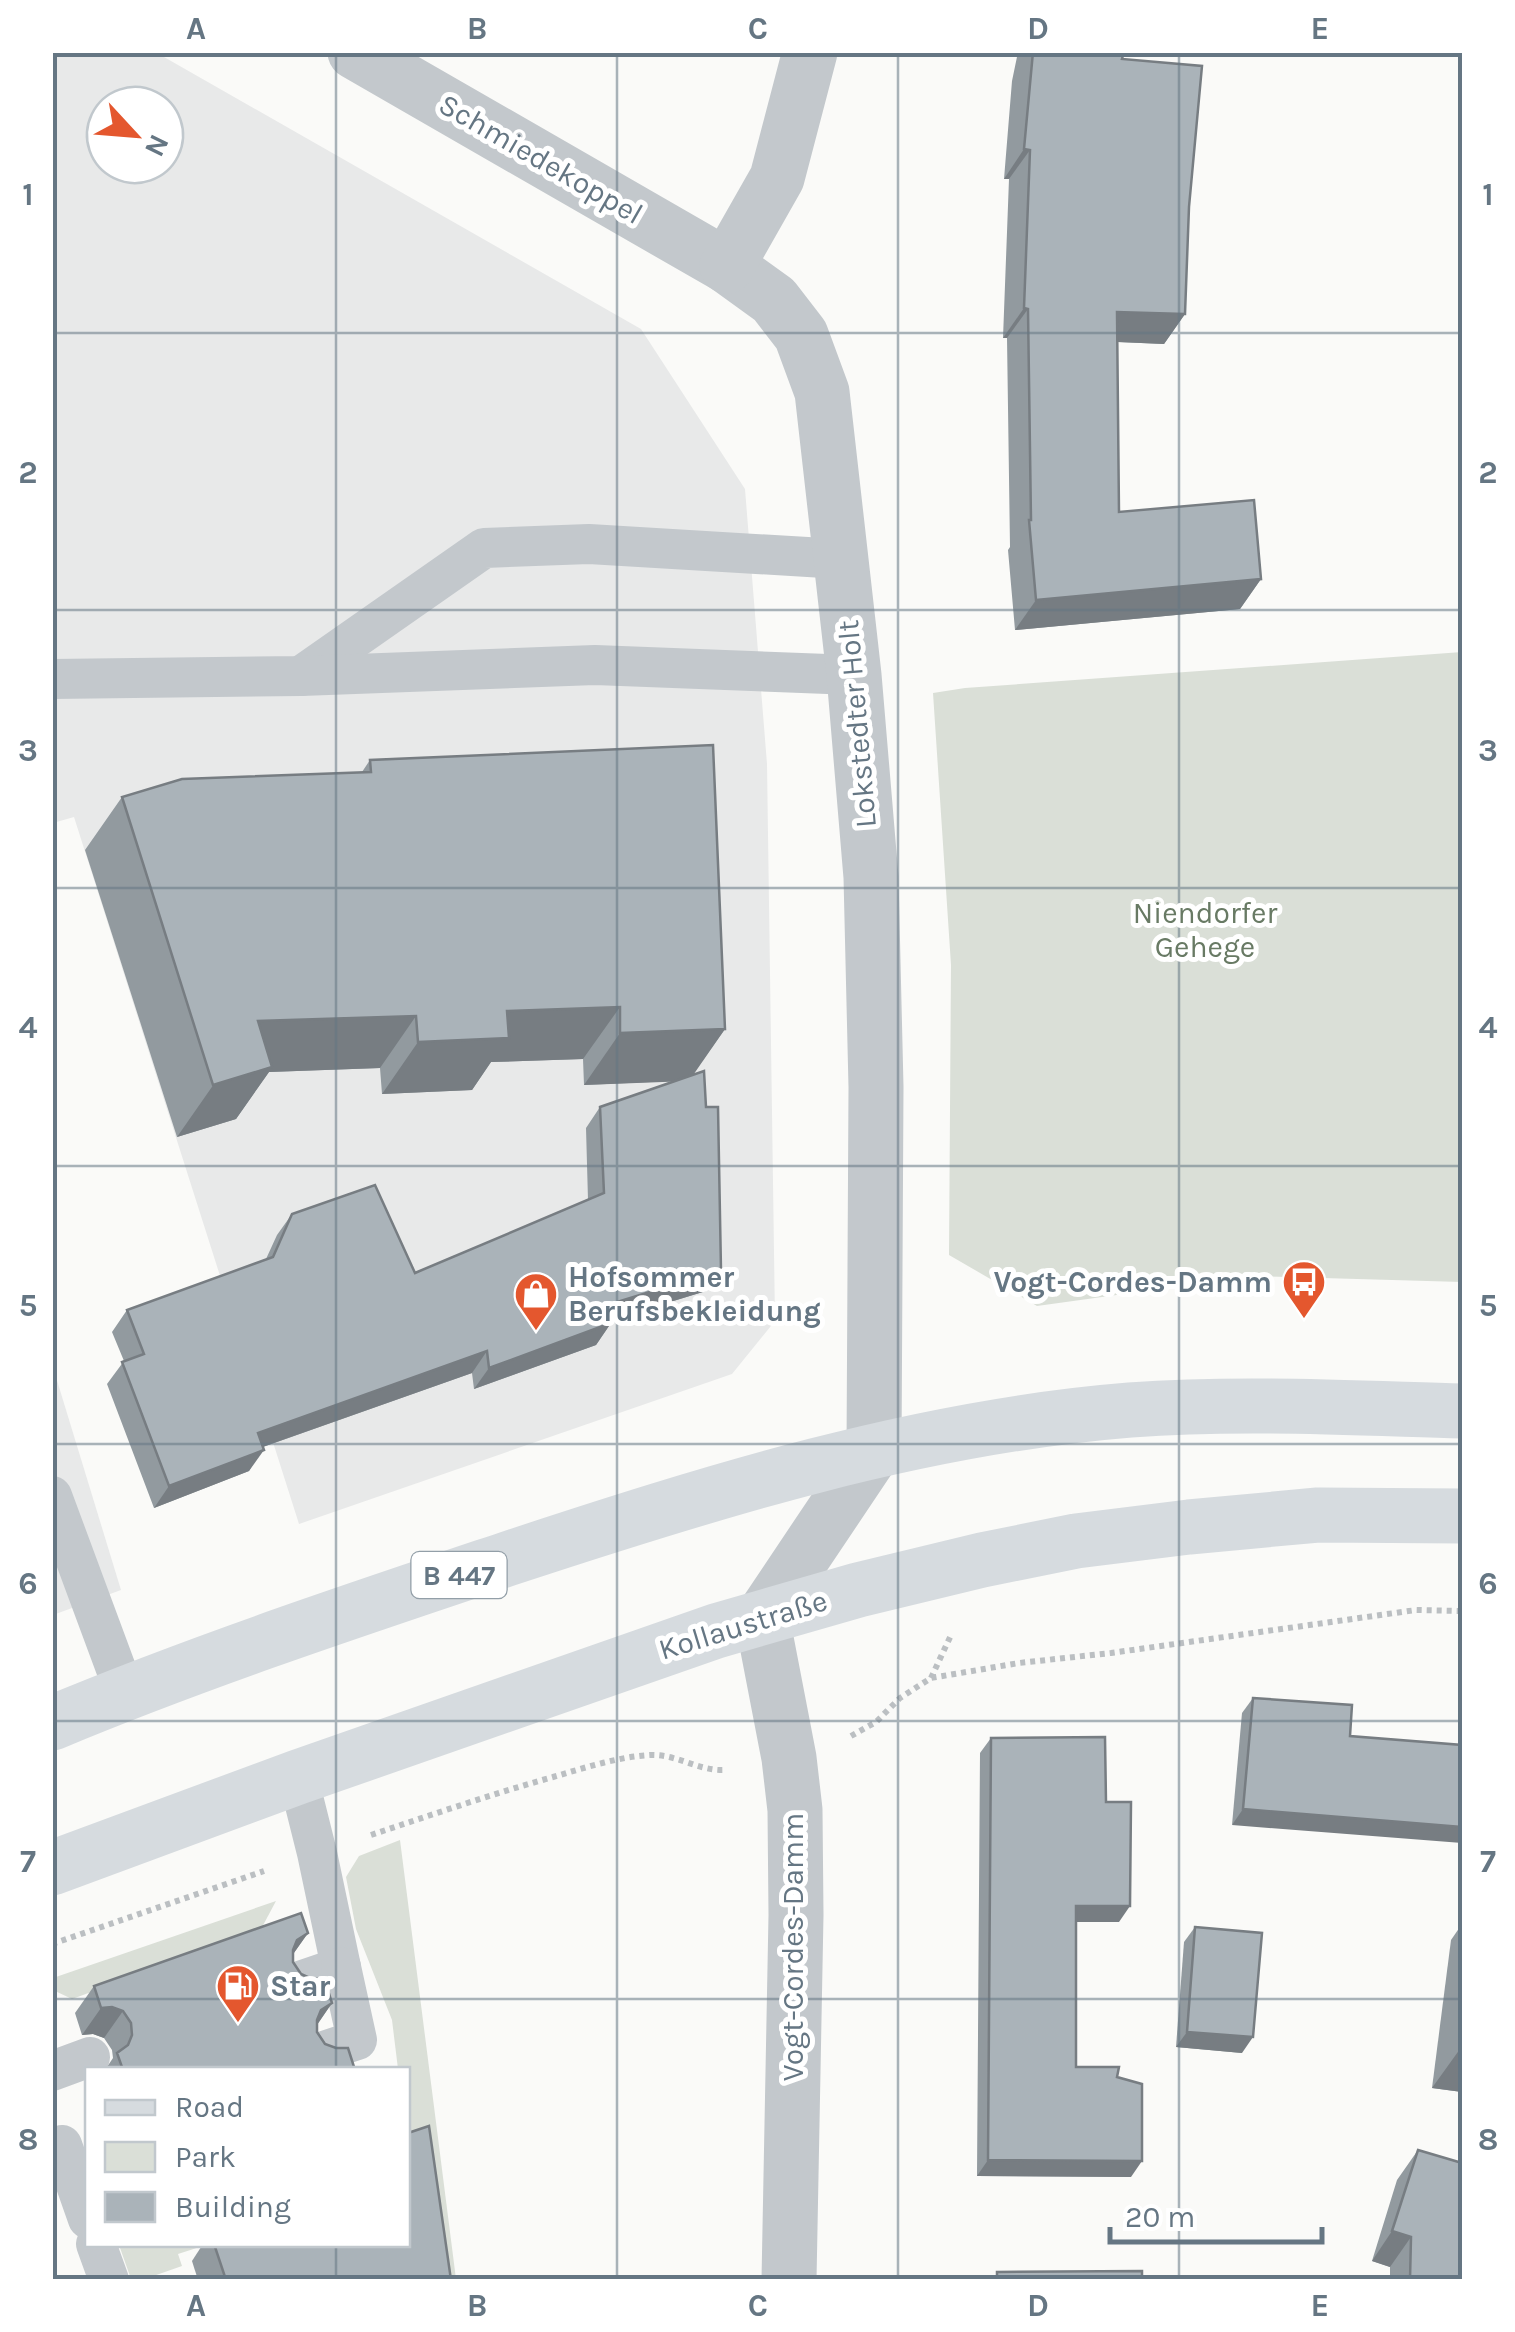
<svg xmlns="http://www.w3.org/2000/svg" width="1515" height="2332" font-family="Karla,sans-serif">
  <rect width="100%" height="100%" fill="#fafaf8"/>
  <!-- built -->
  <g fill="#e8e9e9" fill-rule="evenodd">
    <path d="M53,53H157L641,329L745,489L767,764L775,1321L732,1374L299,1524L74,817L53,823ZM105,105H165V165H105Z"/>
    <path d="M52,1364L121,1590L53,1615H52Z"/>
  </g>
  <!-- green -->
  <g fill="#dadfd7">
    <path d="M1462,652V1282L1254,1276L1037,1306L949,1255L951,965L933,693L965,688Z"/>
    <path d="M400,1840L456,2279H428L408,2135V2070L398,2069L392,2020L356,1929L346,1877L359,1856Z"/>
    <path d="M276,1901L260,1931L72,1999L53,1990V1978Z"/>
    <path d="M119,2245H206L178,2254L182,2266L142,2280L131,2279Z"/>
  </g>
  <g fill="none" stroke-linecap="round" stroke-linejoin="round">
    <!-- path -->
    <g stroke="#bbbfc2" stroke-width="6" stroke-dasharray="5 5" stroke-linecap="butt">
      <path d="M931,1678L952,1633"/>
      <path d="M851,1736L876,1722L900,1698L931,1678L1019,1663L1111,1653L1416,1610L1462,1611"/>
      <path d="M371,1835C431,1815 492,1794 553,1777C584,1768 617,1757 650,1755C677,1754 698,1771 724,1770"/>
      <path d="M52,1944L264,1871"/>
    </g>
    <!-- lane -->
    <g stroke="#c3c8cc" stroke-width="40">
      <path d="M301,676L484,548L589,544L841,559"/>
      <path d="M52,679L301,676L595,665L854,675"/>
      <path d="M52,1496L125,1693"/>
      <path d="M297,1982L341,1967L317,1853L298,1777"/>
      <path d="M321,2052L357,2040L341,1967"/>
      <path d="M52,2071L90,2057"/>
      <path d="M62,2145L88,2219"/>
      <path d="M96,2244L109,2280"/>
    </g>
    <!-- street -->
    <g stroke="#c3c8cc" stroke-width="55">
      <path d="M355,52L727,266L774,300L801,335L822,392L854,675L871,877L876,1087L874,1451L762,1618L789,1758L795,1810L796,1915L789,2280"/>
      <path d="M727,266L777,178L810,52"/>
    </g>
    <!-- primary -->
    <g stroke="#d6dbdf" stroke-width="55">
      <path d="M52,1723C201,1661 355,1610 507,1559C710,1492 917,1427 1130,1410C1241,1402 1352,1408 1462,1411"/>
      <path d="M52,1868L298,1777L716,1631L858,1590L982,1560L1076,1541L1189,1527L1318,1515L1462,1516"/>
    </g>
  </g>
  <!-- wall -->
  <g fill="#929a9f">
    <path d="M1018,52H1124L1122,59L1189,207L1185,314L1164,344L1117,342L1119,512L1261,579L1240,609L1015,630L1008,550L1010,547L1007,338H1003L1009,179H1004L1012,81Z"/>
    <path d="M370,760L725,1029L693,1074L706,1291L611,1320V1323L596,1345L474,1389L472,1373L263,1447L249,1471L154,1508L107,1384L124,1361L112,1332L127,1310L266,1259L277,1235L292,1214L415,1273L588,1200L586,1128L600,1107L673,1081L584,1085L583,1059L491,1062L472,1090L382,1094L380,1068L269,1072L236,1119L177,1137L85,850L122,797L362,772Z"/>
    <path d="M1253,1698L1350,1736L1232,1825L1242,1713Z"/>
    <path d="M991,1738L1106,1802L1119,1922H1076V2067L1117,2077L1131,2177L977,2176L980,1753Z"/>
    <path d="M1462,1924V2092L1432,2088L1451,1940Z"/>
    <path d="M1195,1927L1242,2053L1176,2047L1184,1942Z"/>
    <path d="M308,1933L293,1954V1962L301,1974L332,2003L317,2025V2032L325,2044L355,2070H105L113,2058L112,2050L104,2038L93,2034L82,2035L75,2013L94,1986Z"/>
    <path d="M1418,2150L1462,2280H1390V2267L1372,2261L1397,2180Z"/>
    <path d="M203,2244H214L451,2280H198L192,2261Z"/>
  </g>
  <!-- shaded-wall -->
  <g fill="#777d82">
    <path d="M1024,149L1030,150L1009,179H1004Z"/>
    <path d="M1024,308L1028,309L1007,338H1003Z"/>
    <path d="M1117,312L1185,314L1164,344L1096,341Z"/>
    <path d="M1261,579L1240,609L1015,630L1036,600Z"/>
    <path d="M620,1007L583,1059L491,1062L472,1090L382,1094L418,1042L507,1011Z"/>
    <path d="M416,1016L380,1068L269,1072L236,1119L177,1137L258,1021Z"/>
    <path d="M725,1029L689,1081L584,1085L620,1033Z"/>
    <path d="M721,1270L706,1291L592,1326L607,1305Z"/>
    <path d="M611,1323L596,1345L474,1389L489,1368Z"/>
    <path d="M487,1351L472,1373L243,1454L258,1433Z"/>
    <path d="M264,1450L249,1471L154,1508L169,1486Z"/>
    <path d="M1243,1809L1462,1827V1843L1232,1825Z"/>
    <path d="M1076,1906H1130L1119,1922H1065Z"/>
    <path d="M308,1933L289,1960L297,1940Z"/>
    <path d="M332,2003L314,2029L303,2037L321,2010Z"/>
    <path d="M112,2007L123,2011L104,2038L93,2034L82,2035L101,2008Z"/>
    <path d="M1187,2032L1253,2037L1242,2053L1176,2047Z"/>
    <path d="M1460,2049H1462V2092L1432,2088Z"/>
    <path d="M988,2160L1142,2161L1131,2177L977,2176Z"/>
    <path d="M1392,2231L1411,2237L1390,2267L1372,2261Z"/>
  </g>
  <!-- building -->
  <g fill="#aab3b9" stroke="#777d82" stroke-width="2.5">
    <path d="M1033,52H1124L1122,59L1202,66L1189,207L1185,314L1117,312L1119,512L1254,500L1261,579L1036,600L1029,520H1031L1028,309L1024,308L1030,150L1024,149Z"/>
    <path d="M713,745L725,1029L620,1033V1007L507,1011L509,1038L418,1042L416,1016L258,1021L272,1067L213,1085L122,797L182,779L371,772L370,760Z"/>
    <path d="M704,1071L706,1107H718L721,1270L607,1305L611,1323L489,1368L487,1351L258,1433L264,1450L169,1486L122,1362L144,1354L127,1310L273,1257L292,1214L375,1185L415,1273L604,1193L600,1107Z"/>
    <path d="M1253,1698L1352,1705L1350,1736L1462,1745V1827L1243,1809Z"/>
    <path d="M1105,1737L1106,1802H1131L1130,1906H1076V2067H1119L1117,2077L1142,2084V2161L988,2160L991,1738Z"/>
    <path d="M301,1913L308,1933L297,1940L293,1950V1962L301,1974L312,1979L324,1978L332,2003L321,2010L317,2020V2032L325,2044L336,2048H348L355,2070H123L117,2053L128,2045L132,2035L131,2023L123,2011L112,2007L101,2008L94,1986Z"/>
    <path d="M1195,1927L1262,1933L1253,2037L1187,2032Z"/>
    <path d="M1462,2026V2049H1460Z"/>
    <path d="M429,2126L451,2280H226L214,2244H408V2133Z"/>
    <path d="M1418,2150L1462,2163V2280H1410L1411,2237L1392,2231Z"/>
    <path d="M1142,2271V2280H997V2272Z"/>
  </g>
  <!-- grid -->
  <path fill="none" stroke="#657683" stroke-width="2.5" stroke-opacity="0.55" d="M336,52V2070M617,52V2280M898,52V2280M1179,52V2280M52,333H1462M52,610H1462M52,888H1462M52,1166H1462M52,1444H1462M52,1721H1462M52,1999H1462M336,2244V2280"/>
  <!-- icons -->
  <defs>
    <g id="bus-pin" transform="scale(2.25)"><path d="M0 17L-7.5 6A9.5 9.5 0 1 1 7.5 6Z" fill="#e4572e" stroke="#fff"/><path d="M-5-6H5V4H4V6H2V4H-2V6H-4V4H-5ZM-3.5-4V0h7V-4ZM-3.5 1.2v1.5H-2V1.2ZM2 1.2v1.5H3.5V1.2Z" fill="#fff"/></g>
    <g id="shop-pin" transform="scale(2.25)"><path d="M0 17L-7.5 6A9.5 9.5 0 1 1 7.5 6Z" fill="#e4572e" stroke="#fff"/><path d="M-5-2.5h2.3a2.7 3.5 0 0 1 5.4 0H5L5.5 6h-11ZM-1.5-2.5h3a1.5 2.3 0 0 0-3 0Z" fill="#fff"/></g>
    <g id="fuel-pin" transform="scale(2.25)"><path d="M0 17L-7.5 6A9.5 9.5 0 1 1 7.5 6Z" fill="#e4572e" stroke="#fff"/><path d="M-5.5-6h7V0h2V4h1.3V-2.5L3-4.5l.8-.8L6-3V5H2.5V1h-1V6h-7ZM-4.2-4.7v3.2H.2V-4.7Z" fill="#fff"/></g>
  </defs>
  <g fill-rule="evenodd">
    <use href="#bus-pin" x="1304" y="1282"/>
    <use href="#shop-pin" x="536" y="1294"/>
    <use href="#fuel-pin" x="238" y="1986"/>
  </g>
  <g text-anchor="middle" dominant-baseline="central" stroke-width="10" stroke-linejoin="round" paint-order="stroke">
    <!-- shield labels -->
    <rect fill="#fff" stroke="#939fa8" stroke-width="2.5" x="411.5" y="1552" width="95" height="46" rx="8"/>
    <g font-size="28" font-weight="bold" fill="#657683">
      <text x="459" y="1575">B 447</text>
    </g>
    <!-- street labels -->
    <g font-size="30" fill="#657683" stroke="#fff">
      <text transform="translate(541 159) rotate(30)">Schmiedekoppel</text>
      <text transform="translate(857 724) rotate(-95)">Lokstedter Holt</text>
      <text transform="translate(743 1625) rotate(-17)">Kollaustraße</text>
      <text transform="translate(793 1947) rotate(-90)">Vogt-Cordes-Damm</text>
    </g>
    <!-- park labels -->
    <g font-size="30" fill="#687a64" stroke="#fff">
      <text x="1205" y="913">Niendorfer<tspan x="1205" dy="34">Gehege</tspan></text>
    </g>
    <!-- poi labels -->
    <g font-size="30" font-weight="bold" fill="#657683" stroke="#fff" text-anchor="start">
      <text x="568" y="1277">Hofsommer<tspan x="568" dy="34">Berufsbekleidung</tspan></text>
      <text x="1272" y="1282" text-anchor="end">Vogt-Cordes-Damm</text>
      <text x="270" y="1986">Star</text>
    </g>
  </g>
  <!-- border -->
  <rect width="1515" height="2332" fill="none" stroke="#ffffff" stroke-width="110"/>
  <!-- legend -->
  <rect x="85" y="2067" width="325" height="180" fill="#ffffff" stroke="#c1c8cd" stroke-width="2.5"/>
  <rect x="105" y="2100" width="50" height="15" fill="#d6dbdf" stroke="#c1c8cd" stroke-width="2.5"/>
  <text x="175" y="2117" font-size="30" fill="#657683">Road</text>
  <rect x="105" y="2142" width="50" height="30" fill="#dadfd7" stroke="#c1c8cd" stroke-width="2.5"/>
  <text x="175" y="2167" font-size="30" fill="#657683">Park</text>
  <rect x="105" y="2192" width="50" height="30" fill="#aab3b9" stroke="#c1c8cd" stroke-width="2.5"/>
  <text x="175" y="2217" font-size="30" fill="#657683">Building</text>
  <!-- north arrow -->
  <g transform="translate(135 135) rotate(116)"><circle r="48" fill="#ffffff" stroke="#c1c8cd" stroke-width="2.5"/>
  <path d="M0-8L18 38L0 25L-18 38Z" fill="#e4572e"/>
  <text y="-15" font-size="28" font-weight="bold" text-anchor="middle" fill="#657683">N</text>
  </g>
  <!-- scale -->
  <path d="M1110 2227v15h212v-15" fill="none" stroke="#657683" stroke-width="5"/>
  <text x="1125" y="2227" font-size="30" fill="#657683" stroke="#ffffff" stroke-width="8" paint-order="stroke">20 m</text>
  <rect x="55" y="55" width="1405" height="2222" fill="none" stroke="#657683" stroke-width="4"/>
  <g font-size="32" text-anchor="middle" font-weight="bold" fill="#657683">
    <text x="196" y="39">A</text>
    <text x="477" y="39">B</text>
    <text x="758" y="39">C</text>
    <text x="1038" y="39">D</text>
    <text x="1320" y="39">E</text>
    <text x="28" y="205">1</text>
    <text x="1488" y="205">1</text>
    <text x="28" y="483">2</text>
    <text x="1488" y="483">2</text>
    <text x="28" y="761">3</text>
    <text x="1488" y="761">3</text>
    <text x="28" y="1038">4</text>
    <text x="1488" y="1038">4</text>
    <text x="28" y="1316">5</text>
    <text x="1488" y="1316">5</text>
    <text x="28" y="1594">6</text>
    <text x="1488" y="1594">6</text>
    <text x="28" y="1872">7</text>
    <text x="1488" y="1872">7</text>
    <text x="28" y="2150">8</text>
    <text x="1488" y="2150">8</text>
    <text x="196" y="2316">A</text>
    <text x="477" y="2316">B</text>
    <text x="758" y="2316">C</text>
    <text x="1038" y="2316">D</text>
    <text x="1320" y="2316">E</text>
  </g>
</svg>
